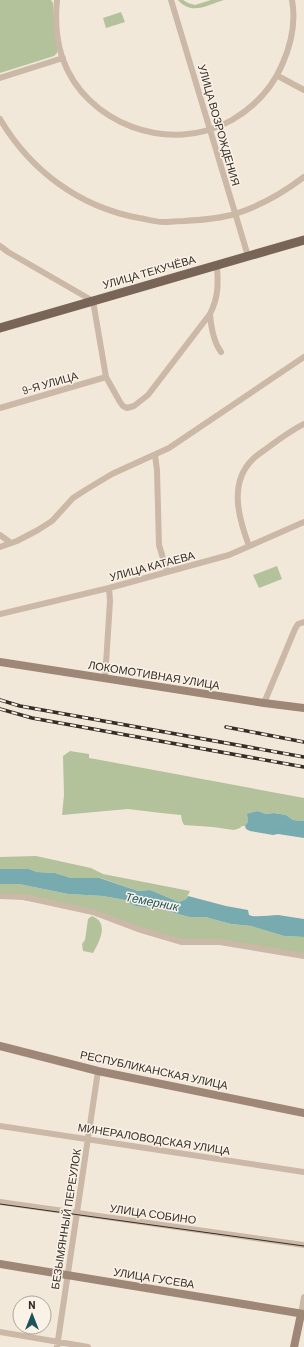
<svg xmlns="http://www.w3.org/2000/svg" width="304" height="1347" viewBox="0 0 304 1347" font-family="Barlow,sans-serif">
	<style>
		.green { fill: #b3c29a }
		.water { fill: #78abb0 }
		.lines { fill: none; stroke-linecap: round; stroke-linejoin: round }
		.street { stroke: #cbb8a6; stroke-width: 6 }
		.secondary { stroke: #9e8777; stroke-width: 8 }
		.primary { stroke: #796458; stroke-width: 9 }
		.tram { stroke: #362d27; stroke-width: 1 }
		.rail-casing { stroke: #362d27; stroke-width: 3.5 }
		.rail { stroke: #faf2e7; stroke-width: 2; stroke-dasharray: 6; stroke-linecap: butt }
		.labels { text-anchor: middle; stroke-width: 3; stroke-linejoin: round; paint-order: stroke }
		.street-label { font-size: 11px; fill: #362d27; stroke: #faf2e7 }
		.water-label { font-size: 12px; font-style: italic; fill: #1c5259; stroke: #faf2e7 }
	</style>
	<rect width="100%" height="100%" fill="#f2e8da"/>
	<!-- green -->
	<path class="green" d="M 0,0 L 51,0 L 53,3 L 54,22 L 58,48 L 57,53 L 54,56 L 0,73 Z
		M 178,0 L 183,0 L 188,3 L 195,5 L 211,0 L 224,0 C 207,5 192,16 178,0 Z
		M 121,12 L 125,22 L 106,28 L 103,18 Z
		M 277,566 L 282,579 L 259,588 L 253,575 Z
		M 70,751 L 89,754 L 89,758 L 95,759 L 304,798 L 304,821 L 293,820 L 286,815 L 274,813 L 266,814 L 258,811 L 249,813 L 247,814 L 248,822 L 245,826 L 242,826 L 240,828 L 234,830 L 213,827 L 184,825 L 182,821 L 181,815 L 161,813 L 128,809 L 62,815 L 64,795 L 63,756 Z
		M 36,856 L 91,868 L 103,874 L 190,891 L 186,899 L 179,902 L 150,890 L 138,891 L 101,878 L 71,878 L 55,873 L 37,872 L 29,869 L 0,869 L 0,857 Z
		M 0,884 L 19,884 L 68,894 L 103,896 L 125,900 L 135,906 L 160,909 L 189,917 L 205,917 L 231,924 L 251,926 L 284,936 L 304,937 L 304,956 L 262,948 L 182,942 L 93,912 L 0,896 Z
		M 92,916 C 110,923 99,942 93,953 L 83,951 L 82,944 L 85,940 L 88,919 Z"/>
	<!-- water -->
	<path class="water" d="M 258,811 L 266,814 L 274,813 L 286,815 L 293,820 L 304,821 L 304,838 L 278,834 L 273,835 L 250,831 L 246,829 L 245,826 L 248,822 L 247,814 L 249,813 Z
		M 0,869 L 29,869 L 37,872 L 55,873 L 71,878 L 100,878 L 138,891 L 150,890 L 179,902 L 186,899 L 188,896 L 226,906 L 248,910 L 249,915 C 256,918 269,915 278,915 C 287,916 295,918 304,919 L 304,937 L 284,936 L 251,926 L 231,924 L 205,917 L 189,917 L 160,909 L 135,906 L 125,900 L 103,896 L 68,894 L 19,884 L 0,884 Z"/>
	<g class="lines">
		<!-- street -->
		<path class="street" d="M 57,0 C 55,20 56,38 62,57 C 85,125 171,155 232,120 C 254,107 272,88 282,65 C 291,45 296,22 292,0
			M 171,0 L 248,256
			M 278,76 L 304,90
			M 0,78 L 63,58
			M 0,119 C 30,170 79,207 139,218 C 146,219 155,222 163,222 C 170,222 177,221 184,221 C 201,220 218,219 235,214 C 260,206 283,193 304,177
			M 0,246 L 8,252 L 93,301 L 106,377 L 120,402 L 123,406 L 127,408 L 134,406 L 148,395 L 210,314 C 219,296 218,284 217,265
			M 210,314 C 211,327 213,341 221,352
			M 0,408 L 106,377
			M 155,455 L 157,470 L 159,545 L 167,571
			M 0,535 L 11,543
			M 249,546 C 239,519 228,483 253,459 C 258,454 265,450 270,446 C 281,438 292,430 304,424
			M 0,547 L 17,541 L 38,530 L 52,521 L 73,498 L 87,489 L 112,474 L 169,448 L 304,357
			M 0,614 L 109,588 L 229,555 L 304,522
			M 105,679 L 110,601 L 109,588
			M 264,703 L 295,629 L 298,624 L 304,622
			M 0,896 L 24,897 L 93,912 L 138,929 L 182,942 L 220,942 L 304,956
			M 0,1126 L 304,1172
			M 0,1202 L 304,1245
			M 301,1314 L 304,1297
			M 0,1332 L 88,1347
			M 57,1347 L 98,1071"/>
		<!-- secondary -->
		<path class="secondary" d="M 0,662 L 264,703 L 304,708
			M 0,1046 L 98,1071 L 304,1113
			M 0,1264 L 304,1314
			M 294,1347 L 301,1314"/>
		<!-- primary -->
		<path class="primary" d="M 0,328 L 304,240"/>
		<!-- tram -->
		<path class="tram" d="M 0,1204 L 304,1246"/>
		<defs>
			<path id="rail" d="M 0,700 L 20,706 L 304,757
				M 0,709 L 32,718 L 304,767
				M 226,727 L 304,742"/>
		</defs>
		<!-- rail casing -->
		<use href="#rail" class="rail-casing"/>
		<!-- rail -->
		<use href="#rail" class="rail"/>
	</g>
	<g class="labels">
		<!-- street labels -->
		<g class="street-label">
			<text transform="translate(219 125) rotate(74)" y="4">УЛИЦА ВОЗРОЖДЕНИЯ</text>
			<text transform="translate(149 272) rotate(-16)" y="4">УЛИЦА ТЕКУЧЁВА</text>
			<text transform="translate(50 383) rotate(-16)" y="4">9-Я УЛИЦА</text>
			<text transform="translate(152 566) rotate(-15)" y="4">УЛИЦА КАТАЕВА</text>
			<text transform="translate(154 675) rotate(9)" y="4">ЛОКОМОТИВНАЯ УЛИЦА</text>
			<text transform="translate(154 1070) rotate(12)" y="4">РЕСПУБЛИКАНСКАЯ УЛИЦА</text>
			<text transform="translate(154 1139) rotate(9)" y="4">МИНЕРАЛОВОДСКАЯ УЛИЦА</text>
			<text transform="translate(153 1214) rotate(8)" y="4">УЛИЦА СОБИНО</text>
			<text transform="translate(66 1219) rotate(-81)" y="4">БЕЗЫМЯННЫЙ ПЕРЕУЛОК</text>
			<text transform="translate(154 1278) rotate(9)" y="4">УЛИЦА ГУСЕВА</text>
		</g>
		<!-- water labels -->
		<g class="water-label">
			<text transform="translate(152 902) rotate(11)" y="4">Темерник</text>
		</g>
	</g>
	<!-- north arrow -->
	<g transform="translate(32 1315)"><circle r="19" fill="#faf2e7" stroke="#aca39a"/>
	<path d="M0-3L7 15L0 10L-7 15Z" fill="#1c5259"/>
	<text y="-6" font-size="11" font-weight="bold" text-anchor="middle" fill="#362d27">N</text>
	</g>
</svg>
